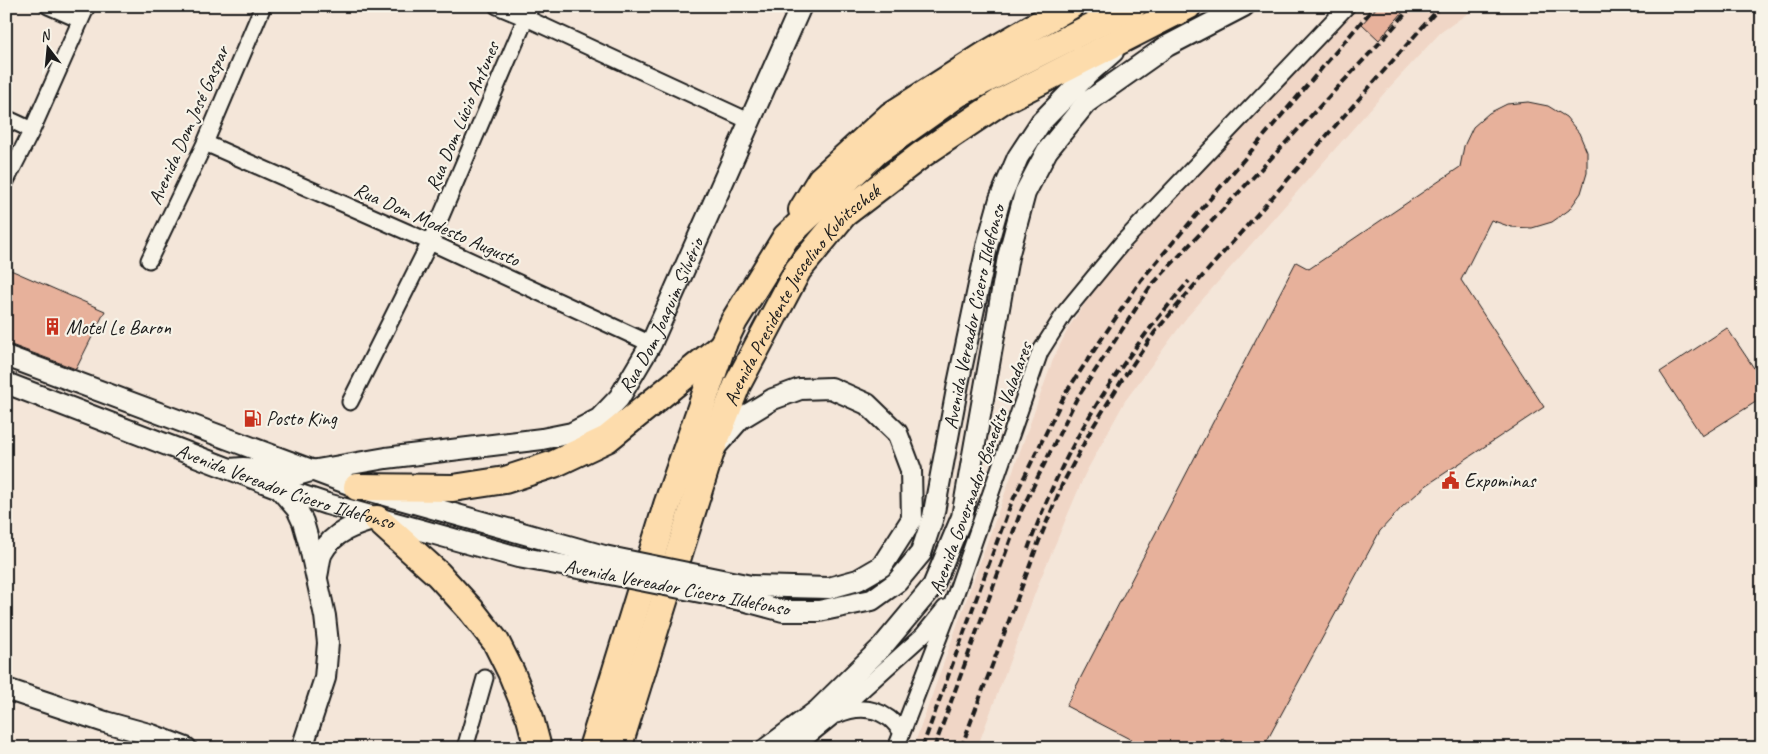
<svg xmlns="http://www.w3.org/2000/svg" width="1768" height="754" viewBox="0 0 1768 754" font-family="Caveat,sans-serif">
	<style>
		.built { fill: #f0d6c6 }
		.building { fill: #e7b19b; stroke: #1c1c1c }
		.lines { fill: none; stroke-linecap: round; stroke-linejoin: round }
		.street-casing { stroke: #1c1c1c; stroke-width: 19 }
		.secondary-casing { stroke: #1c1c1c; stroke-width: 24 }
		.highway-casing { stroke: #1c1c1c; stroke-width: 30 }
		.street { stroke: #f7f3e8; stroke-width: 15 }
		.secondary { stroke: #f7f3e8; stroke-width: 20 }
		.highway { stroke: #fddcac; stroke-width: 26 }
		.rail { stroke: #1c1c1c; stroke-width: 4; stroke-dasharray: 8 4; stroke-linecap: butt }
		.secondary-bridge-casing { stroke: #1c1c1c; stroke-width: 24; stroke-linecap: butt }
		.secondary-bridge { stroke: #f7f3e8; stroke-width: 20 }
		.labels { text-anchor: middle; stroke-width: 4.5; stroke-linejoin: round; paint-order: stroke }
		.street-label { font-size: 20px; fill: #1c1c1c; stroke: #f7f3e8 }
		.poi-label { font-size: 20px; fill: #1c1c1c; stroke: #f7f3e8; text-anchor: start }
	</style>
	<rect width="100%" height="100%" fill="#f4e6d9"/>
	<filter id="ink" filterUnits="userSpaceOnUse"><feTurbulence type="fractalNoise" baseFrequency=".02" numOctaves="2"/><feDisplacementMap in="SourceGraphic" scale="10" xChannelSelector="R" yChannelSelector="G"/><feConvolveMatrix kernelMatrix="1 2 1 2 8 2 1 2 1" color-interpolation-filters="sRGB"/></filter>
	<g filter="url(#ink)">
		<!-- built -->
		<path class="built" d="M 1347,6 L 1478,6 L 1440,33 L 1387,90 L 1187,317 L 1125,401 L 1085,474 L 1040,580 L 977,748 L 913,748 L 1054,357 L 1069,327 L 1093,291 L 1171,201 Z"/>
		<!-- building -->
		<path class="building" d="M 1378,6 L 1408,6 L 1379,40 L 1362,24 Z
			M 1528,102 L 1548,106 L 1566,117 L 1579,133 L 1587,152 L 1587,173 L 1581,193 L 1569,210 L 1552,222 L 1532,228 L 1511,227 L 1491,220 L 1461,280 L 1544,407 L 1427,485 L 1402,507 L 1380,531 L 1263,748 L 1237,748 L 1223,739 L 1218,748 L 1147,748 L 1066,706 L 1296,262 L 1309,269 L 1460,167 L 1464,146 L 1473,127 L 1489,113 L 1507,104 Z
			M 6,268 L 105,311 L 76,369 L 6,343 Z
			M 1727,328 L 1762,380 L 1762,398 L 1702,436 L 1660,372 Z"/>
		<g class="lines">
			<defs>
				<path id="street" d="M 48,6 L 80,20
					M 497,6 L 526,18 L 749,121
					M 6,118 L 32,130
					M 205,143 L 430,242 L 651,344
					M 6,181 L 32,130 L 87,6
					M 149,260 L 205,143 L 263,6
					M 350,402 L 430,242 L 531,6
					M 837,715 C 853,708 871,706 887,717 C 893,720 897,727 902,732
					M 465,748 L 485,678
					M 794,748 L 831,718 L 923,635 L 945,608
					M 896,748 L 956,593 L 1040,352 L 1066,311 L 1122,243 L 1347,6"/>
				<g id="secondary">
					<path d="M 6,356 L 357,487 L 604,556"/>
					<path id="s1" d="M 6,383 L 279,488 L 327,504 L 518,557 L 600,572"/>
					<path d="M 718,444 L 740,419 L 773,399 L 800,389 L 831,388 L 867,404 L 897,433 L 911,470 L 912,519 L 882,566 L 858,580 L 829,588 L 751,586"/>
					<path id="s2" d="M 230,469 L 243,468 L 258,469 L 282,476 L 293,476 L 311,471 L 386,458 L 542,439 L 572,433 L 599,419 L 619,398 L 651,344 L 801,6"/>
					<path d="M 279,488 L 297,509 L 303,522 L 309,543 L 325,616 L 328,643 L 325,678 L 302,748"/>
					<path d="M 317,576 C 319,569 319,559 322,553 C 333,532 356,524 377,519"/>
					<path id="s3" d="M 746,601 L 783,611 L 819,611 L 872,600 L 897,582 L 921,553 L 933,517 L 958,384 L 988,242 L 1000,199 L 1018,157 L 1041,122 L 1088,74 L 1113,52"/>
					<path d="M 6,689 L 105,722 L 152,735 L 186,748"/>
					<path d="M 767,748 L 818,710 L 882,647 L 933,586 L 962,517 L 1008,257 L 1025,193 L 1047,151 L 1086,103 L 1167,46 L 1244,6"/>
				</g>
				<g id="highway">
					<path d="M 802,210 L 821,179 L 890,116 L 987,54 L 1070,6"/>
					<path d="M 357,487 L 453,488 L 505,480 L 554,464 L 607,439 L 723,345"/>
					<path d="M 377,519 L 438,574 L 471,610 L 496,642 L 511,672 L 530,718 L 538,748"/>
					<path d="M 592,748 L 667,505 L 723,344 L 734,321 L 786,237 L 876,152 L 959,93 L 1133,6"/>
					<path id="s4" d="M 618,748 L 711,451 L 737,385 L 798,270 L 844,214 L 921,155 L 1000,102 L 1188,6"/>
				</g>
			</defs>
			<!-- street casing -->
			<use href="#street" class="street-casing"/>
			<!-- secondary casing -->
			<use href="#secondary" class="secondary-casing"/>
			<!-- highway casing -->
			<use href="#highway" class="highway-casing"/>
			<!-- street -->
			<use href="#street" class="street"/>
			<!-- secondary -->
			<use href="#secondary" class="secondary"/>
			<!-- highway -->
			<use href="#highway" class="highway"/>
			<!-- rail -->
			<path class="rail" d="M 1028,549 C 1036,527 1045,504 1055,482 C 1088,409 1137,341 1189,281
				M 922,748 L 1010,506 L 1065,394 L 1141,280 L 1375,6
				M 934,748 L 1021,511 L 1076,400 L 1150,287 L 1386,36 L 1412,6
				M 961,748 L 1039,541 L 1062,485 L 1091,430 L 1122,380 L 1155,332 L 1193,287 L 1441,6"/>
			<defs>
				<path id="secondary-bridge" d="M 604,556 L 751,586
					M 600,572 L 746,601"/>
			</defs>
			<!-- secondary-bridge casing -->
			<use href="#secondary-bridge" class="secondary-bridge-casing"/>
			<!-- secondary-bridge -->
			<use href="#secondary-bridge" class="secondary-bridge"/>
		</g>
	</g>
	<!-- icons -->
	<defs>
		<symbol id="building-bare" viewBox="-9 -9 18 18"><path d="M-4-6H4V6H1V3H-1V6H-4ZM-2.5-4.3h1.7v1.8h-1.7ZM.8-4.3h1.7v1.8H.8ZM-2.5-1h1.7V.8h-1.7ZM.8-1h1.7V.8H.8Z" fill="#c8321e" stroke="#f7f3e8" stroke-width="2.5" paint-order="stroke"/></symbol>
		<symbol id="fuel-bare" viewBox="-9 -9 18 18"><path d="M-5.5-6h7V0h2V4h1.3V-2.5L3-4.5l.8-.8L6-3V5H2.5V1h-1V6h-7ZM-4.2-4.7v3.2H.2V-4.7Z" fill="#c8321e" stroke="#f7f3e8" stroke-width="2.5" paint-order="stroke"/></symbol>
		<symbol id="civic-bare" viewBox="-9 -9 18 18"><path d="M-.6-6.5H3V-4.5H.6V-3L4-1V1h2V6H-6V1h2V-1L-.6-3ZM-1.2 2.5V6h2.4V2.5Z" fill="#c8321e" stroke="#f7f3e8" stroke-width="2.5" paint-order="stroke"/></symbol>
	</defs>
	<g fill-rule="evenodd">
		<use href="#building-bare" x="40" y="314" width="25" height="25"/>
		<use href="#fuel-bare" x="240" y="406" width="25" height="25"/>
		<use href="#civic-bare" x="1438" y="468" width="25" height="25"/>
	</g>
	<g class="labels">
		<!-- street labels -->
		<g class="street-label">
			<text transform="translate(462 116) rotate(-67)" y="7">Rua Dom Lúcio Antunes</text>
			<text transform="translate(188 125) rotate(-66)" y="7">Avenida Dom José Gaspar</text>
			<text transform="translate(437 224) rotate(24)" y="7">Rua Dom Modesto Augusto</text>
			<text dy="7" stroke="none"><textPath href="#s4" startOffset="494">Avenida Presidente Juscelino Kubitschek</textPath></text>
			<text dy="7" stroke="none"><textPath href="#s2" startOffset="499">Rua Dom Joaquim Silvério</textPath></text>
			<text dy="7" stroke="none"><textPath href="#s3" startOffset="439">Avenida Vereador Cícero Ildefonso</textPath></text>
			<text transform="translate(980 468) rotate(-70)" y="7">Avenida Governador Benedito Valadares</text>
			<text dy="7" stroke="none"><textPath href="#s1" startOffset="298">Avenida Vereador Cícero Ildefonso</textPath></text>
			<text transform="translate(677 587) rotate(11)" y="7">Avenida Vereador Cícero Ildefonso</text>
		</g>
		<!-- poi labels -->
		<g class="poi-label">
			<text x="66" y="334">Motel Le Baron</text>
			<text x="266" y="425">Posto King</text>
			<text x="1464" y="487">Expominas</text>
		</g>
	</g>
	<!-- margin -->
	<rect width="1768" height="754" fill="none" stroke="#f7f3e8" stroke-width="25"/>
	<rect x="12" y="12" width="1743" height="729" fill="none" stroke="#1c1c1c" stroke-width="2" filter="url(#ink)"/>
	<!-- north arrow -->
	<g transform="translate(48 48) rotate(344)" stroke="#f7f3e8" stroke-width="4" paint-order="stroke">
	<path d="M0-4L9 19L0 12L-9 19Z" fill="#1c1c1c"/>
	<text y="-8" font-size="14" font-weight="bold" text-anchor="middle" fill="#1c1c1c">N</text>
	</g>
</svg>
